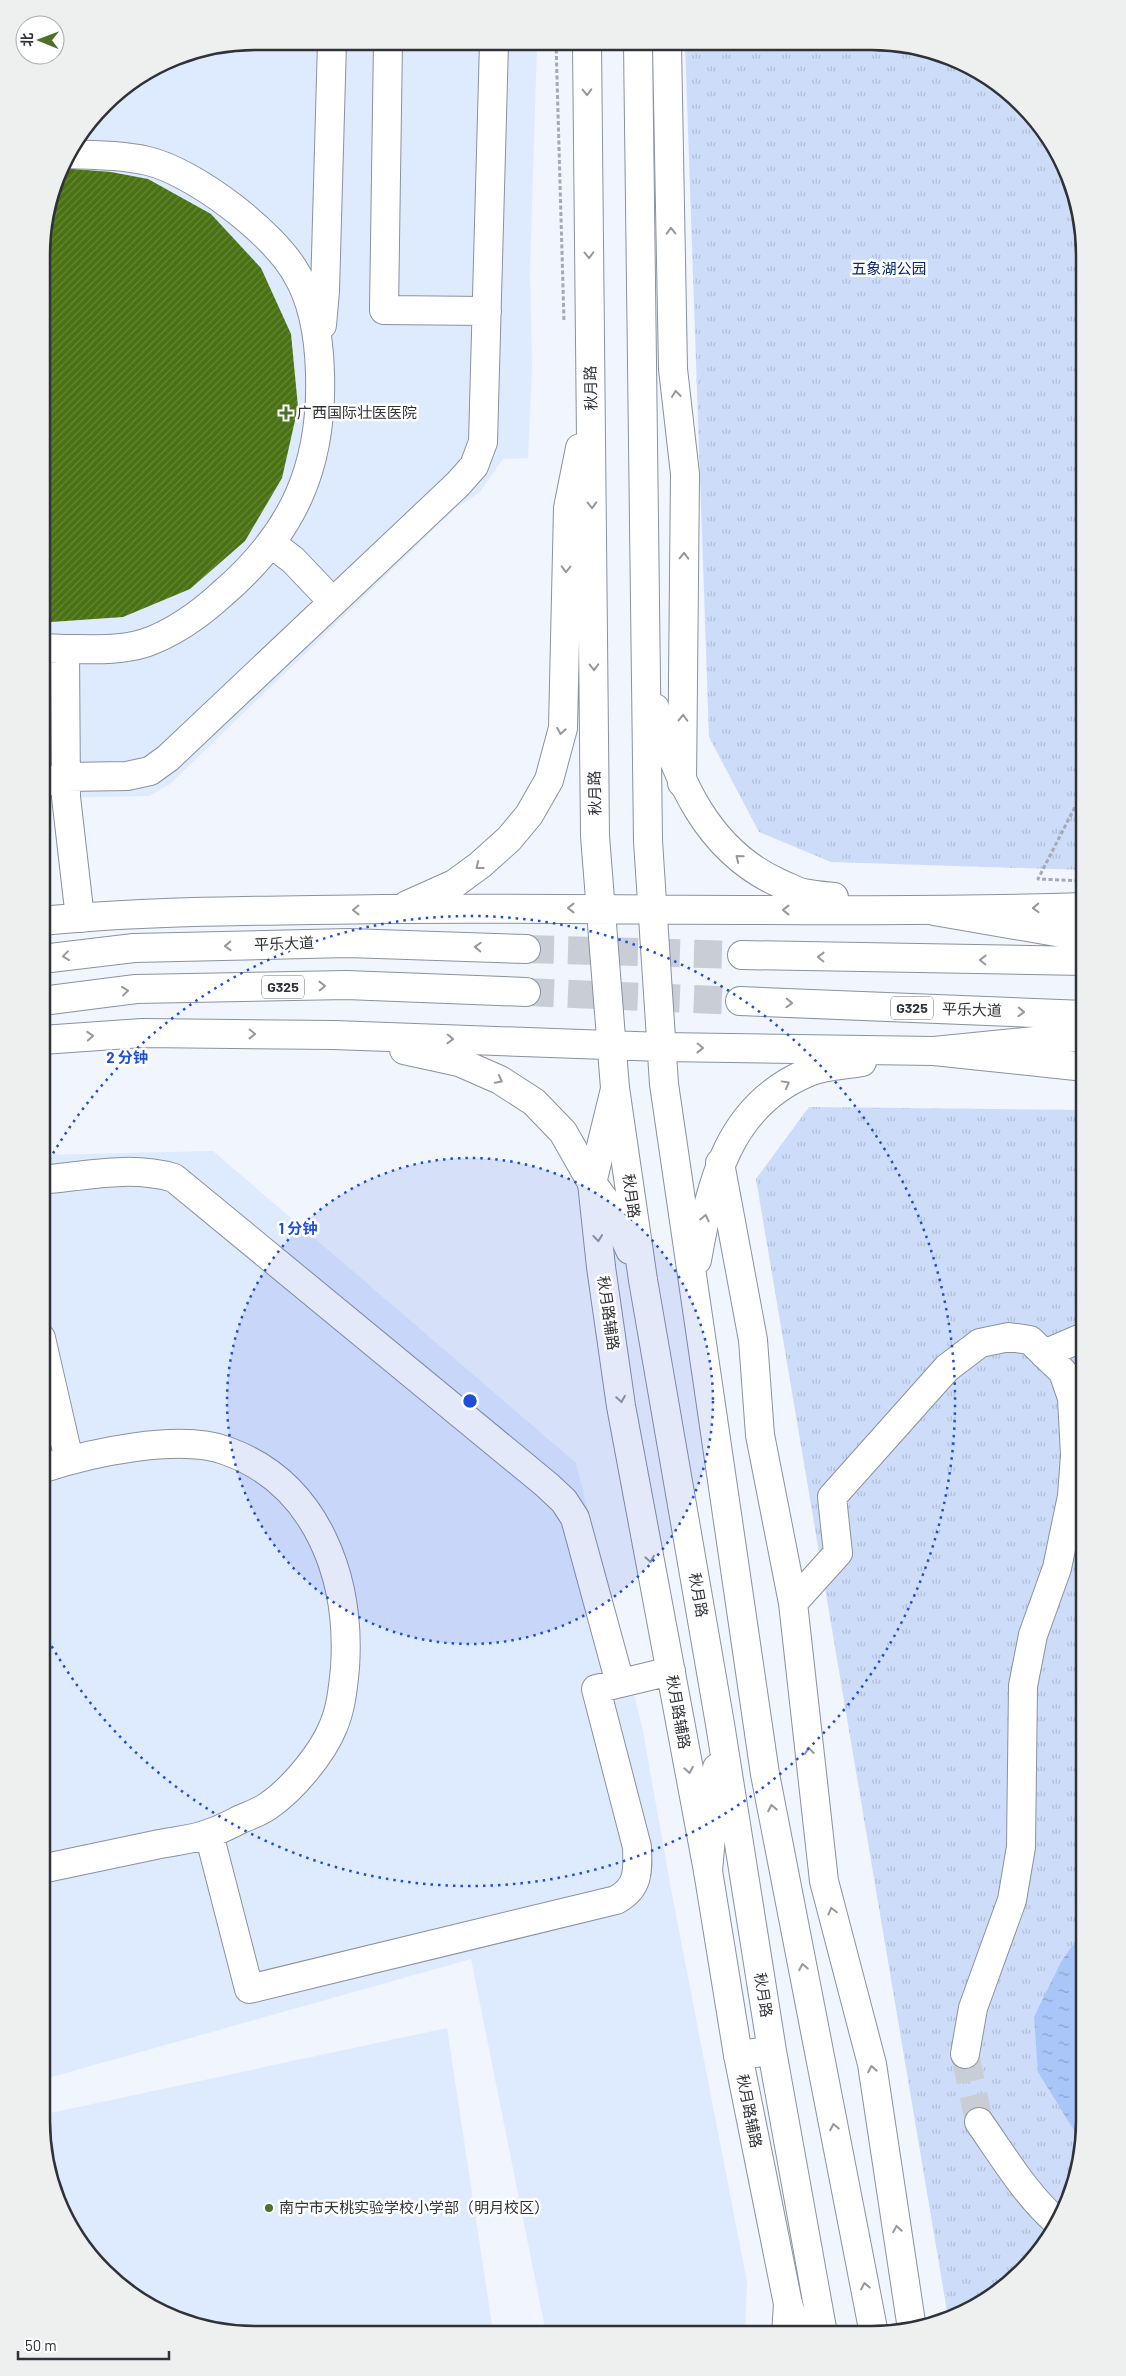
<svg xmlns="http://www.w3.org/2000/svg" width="1126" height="2376" viewBox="0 0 1126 2376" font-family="Barlow,'Noto Sans SC',sans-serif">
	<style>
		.built { fill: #deeafe }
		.park { fill: url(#park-tufts) }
		.water { fill: url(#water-ripples) }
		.building { fill: url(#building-hatch) }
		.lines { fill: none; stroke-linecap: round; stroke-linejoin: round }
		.minor-tunnel { stroke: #c9ced6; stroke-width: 28; stroke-dasharray: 28 14; stroke-linecap: butt }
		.highway-tunnel { stroke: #c9ced6; stroke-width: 28; stroke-dasharray: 28 14; stroke-linecap: butt }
		.minor-casing { stroke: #8a929e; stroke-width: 30 }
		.major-casing { stroke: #8a929e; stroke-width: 30 }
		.highway-casing { stroke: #8a929e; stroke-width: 30 }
		.path { stroke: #a5a9b1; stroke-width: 3; stroke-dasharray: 4 2.5; stroke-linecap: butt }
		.minor { stroke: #fff; stroke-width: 28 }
		.major { stroke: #fff; stroke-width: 28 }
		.highway { stroke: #fff; stroke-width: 28 }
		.oneway { stroke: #97989b }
		.ring { fill: none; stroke: #1d4ed8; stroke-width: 2.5; stroke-dasharray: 2.5 5 }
		.poi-dot { fill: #4e7028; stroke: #fff; stroke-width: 2 }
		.labels { text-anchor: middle; stroke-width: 5; stroke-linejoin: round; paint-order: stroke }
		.shield { fill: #fff; stroke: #6d7073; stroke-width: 1 }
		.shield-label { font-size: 14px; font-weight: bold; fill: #2f3237 }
		.park-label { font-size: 15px; fill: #03296e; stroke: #fff }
		.street-label { font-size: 15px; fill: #2f3237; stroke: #fff }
		.poi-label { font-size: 15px; fill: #2f3237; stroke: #fff; text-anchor: start }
		.rim { fill: none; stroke: #2f3237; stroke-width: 2.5 }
		.centre { fill: #1d4ed8; stroke: #fff; stroke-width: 2.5 }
		.ring-label { font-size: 15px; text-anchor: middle; font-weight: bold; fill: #1d4ed8; stroke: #fff; stroke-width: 5; stroke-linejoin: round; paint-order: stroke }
	</style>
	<defs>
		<pattern id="park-tufts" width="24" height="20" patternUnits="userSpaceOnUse" patternTransform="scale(1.25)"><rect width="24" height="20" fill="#cdddf9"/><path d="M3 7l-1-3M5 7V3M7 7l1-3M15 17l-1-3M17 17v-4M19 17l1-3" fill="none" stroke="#b0bed6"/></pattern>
		<pattern id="water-ripples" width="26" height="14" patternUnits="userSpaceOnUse" patternTransform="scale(1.25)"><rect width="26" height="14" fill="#a9c6f8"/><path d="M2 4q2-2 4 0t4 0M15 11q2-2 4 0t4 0" fill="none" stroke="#8aa1ca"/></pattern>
		<pattern id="building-hatch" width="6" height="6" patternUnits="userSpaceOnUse" patternTransform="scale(1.25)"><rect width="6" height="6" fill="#497211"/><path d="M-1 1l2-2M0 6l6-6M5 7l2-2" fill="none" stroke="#67863e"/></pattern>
	</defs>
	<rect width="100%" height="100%" fill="#f0f5fe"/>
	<!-- built -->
	<path class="built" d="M 255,41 L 537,43 L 530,271 L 532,367 L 528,458 L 503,459 L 479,493 L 456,508 L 170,784 L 149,796 L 42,798 L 42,241 L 63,161 L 114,95 L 174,57 Z
		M 213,1151 L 576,1463 L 642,1726 L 673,1900 L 747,2282 L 745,2334 L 546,2333 L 471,1959 L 41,2080 L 41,1155 Z
		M 447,2028 L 493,2332 L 214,2331 L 160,2313 L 114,2281 L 77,2239 L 49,2176 L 41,2115 Z"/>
	<!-- park -->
	<path class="park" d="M 685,44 L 912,45 L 966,63 L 1012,95 L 1056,148 L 1077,200 L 1085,255 L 1085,870 L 831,862 L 759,832 L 709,737 Z
		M 809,1107 L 1085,1110 L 1084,2135 L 1069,2202 L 1040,2251 L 990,2299 L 948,2317 L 756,1179 Z"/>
	<!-- water -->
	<path class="water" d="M 1084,1928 L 1084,2135 L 1082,2143 L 1038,2072 L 1034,2017 L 1061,1962 Z"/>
	<!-- building -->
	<path class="building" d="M 61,168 L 111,172 L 148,179 L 211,214 L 261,268 L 291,334 L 298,407 L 282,478 L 245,541 L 190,589 L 123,617 L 51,622 L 42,620 L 42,241 Z"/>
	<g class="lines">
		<!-- minor-tunnel -->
		<path class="minor-tunnel" d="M 965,2054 L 979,2122"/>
		<!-- highway-tunnel -->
		<path class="highway-tunnel" d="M 526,949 L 742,955
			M 526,992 L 740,1001"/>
		<defs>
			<path id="minor" d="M 388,42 L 384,310 L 487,311
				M 667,44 L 673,369 L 685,474 L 682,783
				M 68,154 C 95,155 122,155 148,161 C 194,172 273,232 296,273 C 314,302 319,338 320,373 C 323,467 293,533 222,594 C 199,615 174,633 145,643 C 120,651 91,649 65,649 L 66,797 L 80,918
				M 322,325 L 325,291 L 332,42
				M 272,544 L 293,560 L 333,602
				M 42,648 L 65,649
				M 42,782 L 66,777 L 127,776 L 150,771 L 168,758 L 458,484 L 474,466 L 483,442 L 494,43
				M 615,1089 L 592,1183 L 601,1267 L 621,1406 L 708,1871 L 738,2055 L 788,2304 L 796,2327
				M 720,1163 L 753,1340 L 760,1435 L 793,1603 L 824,1881 L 872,2064 L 912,2329
				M 41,1180 C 85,1176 131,1165 174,1178 L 547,1485 L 564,1501 L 575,1518 L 620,1683
				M 41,1338 L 69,1460
				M 1044,1354 L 1079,1339
				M 793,1603 L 838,1553 L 832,1497 L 947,1368 L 980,1343 L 1009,1337 L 1030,1340 L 1063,1372 L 1072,1398 L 1075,1455 L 1072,1496 L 1057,1568 L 1033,1635 L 1023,1686 L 1021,1847 L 1012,1900 L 973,2008 L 965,2054
				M 209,1834 L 249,1989 L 616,1900 C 639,1888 638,1871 637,1847 L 596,1689 L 671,1671
				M 41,1869 C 79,1861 117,1853 155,1845 C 173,1841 193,1840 210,1833 C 220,1830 231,1824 241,1819 C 250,1815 260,1812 268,1806 C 292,1790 322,1754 333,1727 C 341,1709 343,1688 345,1668 C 351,1579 318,1484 227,1451 C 180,1433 89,1453 41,1469
				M 979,2122 C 1003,2156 1026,2195 1057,2222"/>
			<path id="major" d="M 587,43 L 595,836 L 615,1088 L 643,1280 L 720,1724 L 772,2051 L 823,2334
				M 638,44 L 648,841 L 664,1084 L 765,1774 L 874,2334
				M 655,708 C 678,779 706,850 779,883 C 787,886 795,891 803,893 C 813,895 824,896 834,897
				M 407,905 L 454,884 L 480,865 L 509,839 L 529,815 L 549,780 L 563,728 L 568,508 L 580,448
				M 42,921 C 155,910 268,911 382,909 C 616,907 850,914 1085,907
				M 42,1040 L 142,1033 L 334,1035 L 662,1047 L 934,1051 L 1085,1067
				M 404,1050 L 459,1062 L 500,1080 L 534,1102 L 563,1132 L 592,1183 L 612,1210 L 630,1250
				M 697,1260 C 711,1182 728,1105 809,1072 C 825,1065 846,1065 862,1062
				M 708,1871 L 717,1768
				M 738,2055 L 772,2051
				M 786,2334 L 788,2304"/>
			<path id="highway" d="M 934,911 L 1085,937
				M 742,955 L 1085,961
				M 42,959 L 134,948 L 348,943 L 526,949
				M 42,1001 L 136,989 L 346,985 L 526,992
				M 740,1001 L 1085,1015
				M 934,1051 L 1085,1036"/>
		</defs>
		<!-- minor casing -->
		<use href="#minor" class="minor-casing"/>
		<!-- major casing -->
		<use href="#major" class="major-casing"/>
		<!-- highway casing -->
		<use href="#highway" class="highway-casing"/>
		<!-- path -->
		<path class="path" d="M 556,43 L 564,322
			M 1085,881 L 1038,879 L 1078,801 L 1085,793"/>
		<!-- minor -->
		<use href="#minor" class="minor"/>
		<!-- major -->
		<use href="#major" class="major"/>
		<!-- highway -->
		<use href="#highway" class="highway"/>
	</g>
	<!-- one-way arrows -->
	<defs><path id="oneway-chevron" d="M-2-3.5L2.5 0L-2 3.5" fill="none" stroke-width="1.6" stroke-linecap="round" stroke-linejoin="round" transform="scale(1.25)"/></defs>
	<g class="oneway">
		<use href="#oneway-chevron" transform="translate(587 92) rotate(89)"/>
		<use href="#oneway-chevron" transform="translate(671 231) rotate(-91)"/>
		<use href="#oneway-chevron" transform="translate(589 255) rotate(89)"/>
		<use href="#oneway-chevron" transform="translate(676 394) rotate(-96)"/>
		<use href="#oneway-chevron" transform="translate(592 505) rotate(89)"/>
		<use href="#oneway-chevron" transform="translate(684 556) rotate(-89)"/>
		<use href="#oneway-chevron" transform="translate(566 569) rotate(91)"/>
		<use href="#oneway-chevron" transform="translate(594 667) rotate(89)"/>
		<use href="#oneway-chevron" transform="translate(683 718) rotate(-89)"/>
		<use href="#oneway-chevron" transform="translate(561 731) rotate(100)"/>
		<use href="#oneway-chevron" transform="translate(739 858) rotate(-141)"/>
		<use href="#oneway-chevron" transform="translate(479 866) rotate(142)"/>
		<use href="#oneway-chevron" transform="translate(571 908) rotate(180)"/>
		<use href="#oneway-chevron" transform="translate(1036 908) rotate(178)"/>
		<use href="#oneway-chevron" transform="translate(356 910) rotate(179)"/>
		<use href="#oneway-chevron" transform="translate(786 910) rotate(-180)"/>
		<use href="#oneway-chevron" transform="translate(228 946) rotate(178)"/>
		<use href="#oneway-chevron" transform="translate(478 947) rotate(-178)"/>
		<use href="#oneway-chevron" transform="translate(66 956) rotate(173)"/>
		<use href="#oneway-chevron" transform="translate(821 957) rotate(-179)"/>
		<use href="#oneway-chevron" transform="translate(983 960) rotate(-179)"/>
		<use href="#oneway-chevron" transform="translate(322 986) rotate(-1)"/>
		<use href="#oneway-chevron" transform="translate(125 991) rotate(-7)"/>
		<use href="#oneway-chevron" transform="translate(789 1003) rotate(2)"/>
		<use href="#oneway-chevron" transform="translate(1021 1012) rotate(2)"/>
		<use href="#oneway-chevron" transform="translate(252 1034) rotate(1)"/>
		<use href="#oneway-chevron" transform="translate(90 1036) rotate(-4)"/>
		<use href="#oneway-chevron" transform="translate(450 1039) rotate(2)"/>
		<use href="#oneway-chevron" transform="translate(700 1048) rotate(1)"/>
		<use href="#oneway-chevron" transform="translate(499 1080) rotate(28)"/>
		<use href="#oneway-chevron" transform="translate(786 1084) rotate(-29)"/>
		<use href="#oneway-chevron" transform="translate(705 1218) rotate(-78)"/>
		<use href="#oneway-chevron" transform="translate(598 1238) rotate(84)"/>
		<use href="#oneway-chevron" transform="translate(621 1399) rotate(81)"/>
		<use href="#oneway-chevron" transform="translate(650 1559) rotate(80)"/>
		<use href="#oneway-chevron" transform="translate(809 1751) rotate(-96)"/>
		<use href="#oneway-chevron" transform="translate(689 1770) rotate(80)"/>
		<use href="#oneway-chevron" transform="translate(772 1808) rotate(-101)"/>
		<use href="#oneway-chevron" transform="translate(832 1911) rotate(-105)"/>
		<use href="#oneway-chevron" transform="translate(803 1967) rotate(-101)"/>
		<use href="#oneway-chevron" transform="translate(872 2069) rotate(-100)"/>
		<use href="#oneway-chevron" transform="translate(834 2127) rotate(-101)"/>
		<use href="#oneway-chevron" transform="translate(897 2229) rotate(-99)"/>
		<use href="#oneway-chevron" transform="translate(865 2286) rotate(-101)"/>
	</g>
	<!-- distance rings -->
	<circle cx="470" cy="1401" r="243" fill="#1d4ed8" fill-opacity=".12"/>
	<g class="ring">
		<circle cx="470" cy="1401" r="243"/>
		<path d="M42 1173A485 485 0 1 1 42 1629"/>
	</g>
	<!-- markers -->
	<g class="poi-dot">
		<path d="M283.5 405.5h5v5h5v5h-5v5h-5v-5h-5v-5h5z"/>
		<circle cx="269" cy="2208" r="5"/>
	</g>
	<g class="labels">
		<!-- shield labels -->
		<g class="shield">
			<rect x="262" y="975.5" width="42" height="23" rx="4"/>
			<rect x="891" y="996.5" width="42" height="23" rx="4"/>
		</g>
		<g class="shield-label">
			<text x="283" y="992">G325</text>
			<text x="912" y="1013">G325</text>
		</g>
		<!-- park labels -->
		<g class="park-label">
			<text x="889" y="274">五象湖公园</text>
		</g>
		<!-- street labels -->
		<g class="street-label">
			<text transform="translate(591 388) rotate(-91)" y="5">秋月路</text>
			<text transform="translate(595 793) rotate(-91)" y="5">秋月路</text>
			<text transform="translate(284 944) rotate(-2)" y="5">平乐大道</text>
			<text transform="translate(972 1010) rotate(2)" y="5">平乐大道</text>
			<text transform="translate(631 1196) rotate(82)" y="5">秋月路</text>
			<text transform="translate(608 1313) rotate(82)" y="5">秋月路辅路</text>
			<text transform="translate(698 1595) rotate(80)" y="5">秋月路</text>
			<text transform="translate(678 1712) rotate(80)" y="5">秋月路辅路</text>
			<text transform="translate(763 1995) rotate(81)" y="5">秋月路</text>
			<text transform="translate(749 2111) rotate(79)" y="5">秋月路辅路</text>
		</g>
		<!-- poi labels -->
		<g class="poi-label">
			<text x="297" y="418">广西国际壮医医院</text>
			<text x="279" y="2213">南宁市天桃实验学校小学部（明月校区）</text>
		</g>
	</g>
	<!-- crop -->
	<path d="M0 0H1126V2376H0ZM255 50H871A205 205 0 0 1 1076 255V2121A205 205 0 0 1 871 2326H255A205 205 0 0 1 50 2121V255A205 205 0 0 1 255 50Z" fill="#eeefef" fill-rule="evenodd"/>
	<path class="rim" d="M255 50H871A205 205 0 0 1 1076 255V2121A205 205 0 0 1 871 2326H255A205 205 0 0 1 50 2121V255A205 205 0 0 1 255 50Z"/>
	<circle cx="470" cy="1401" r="8" class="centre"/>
	<g class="ring-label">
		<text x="127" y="1063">2 分钟</text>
		<text x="298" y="1234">1 分钟</text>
	</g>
	<!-- north arrow -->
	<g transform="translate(40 40) rotate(271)"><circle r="24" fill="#ffffff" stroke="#acadaf"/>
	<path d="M0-4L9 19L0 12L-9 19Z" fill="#4e7028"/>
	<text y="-8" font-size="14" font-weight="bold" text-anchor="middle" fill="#2f3237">北</text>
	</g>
	<!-- scale -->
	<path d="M18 2351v8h151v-8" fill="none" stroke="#2f3237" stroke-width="2.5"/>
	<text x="25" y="2351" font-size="15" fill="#2f3237" stroke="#ffffff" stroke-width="4" paint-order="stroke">50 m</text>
</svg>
